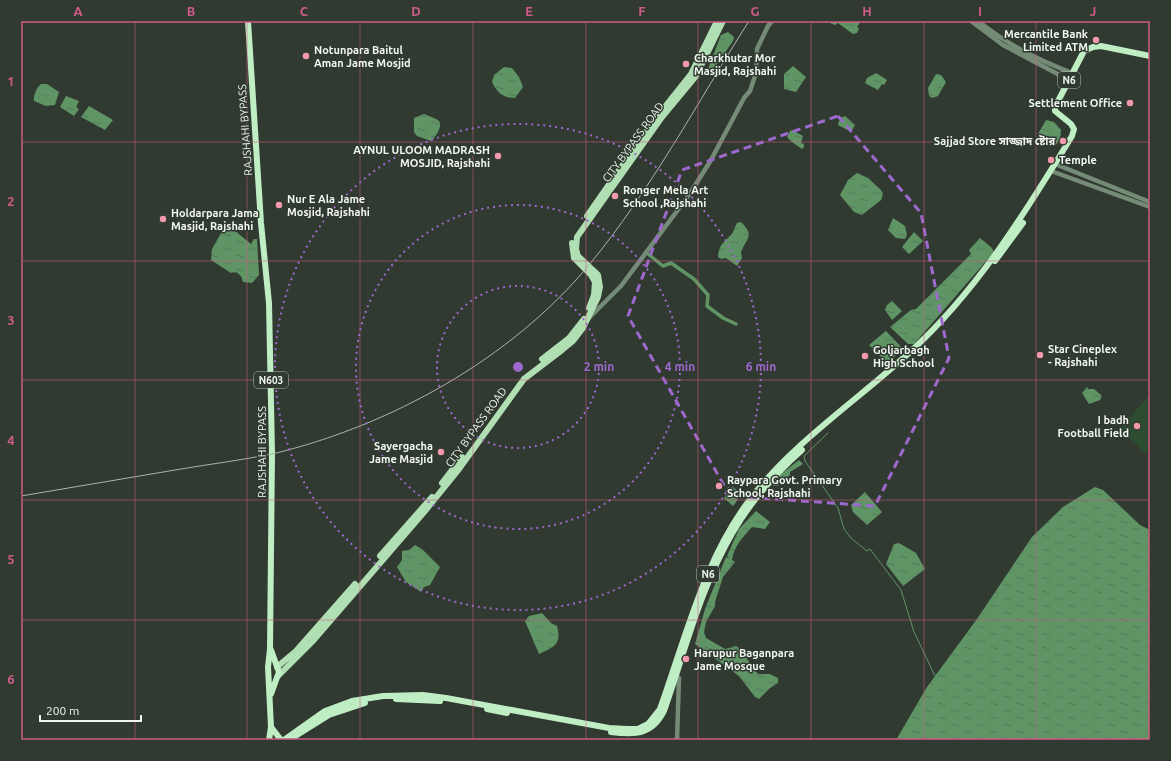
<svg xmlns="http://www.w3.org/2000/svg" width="1171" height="761" viewBox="0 0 1171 761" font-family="Ubuntu,'Noto Sans Bengali',sans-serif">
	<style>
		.green { fill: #2c4d30 }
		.water { fill: url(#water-ripples) }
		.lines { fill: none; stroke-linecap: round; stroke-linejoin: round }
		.stream { stroke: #5f9465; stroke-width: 1 }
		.canal { stroke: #5f9465; stroke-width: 3.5 }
		.tertiary { stroke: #748b76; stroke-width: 4.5 }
		.primary { stroke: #b0dfb4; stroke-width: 6 }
		.trunk { stroke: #c0eec4; stroke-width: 6 }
		.rail { stroke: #acb3ac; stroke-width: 1 }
		.marked { fill: none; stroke: #9e69ce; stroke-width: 3; stroke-dasharray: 8 5; stroke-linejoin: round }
		.grid { fill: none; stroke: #d05b88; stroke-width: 1; stroke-opacity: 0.55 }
		.ring { fill: none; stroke: #9e69ce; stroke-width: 2; stroke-dasharray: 2 4 }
		.poi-dot { fill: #f29aac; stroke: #313a31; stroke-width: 1.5 }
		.labels { text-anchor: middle; stroke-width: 3; stroke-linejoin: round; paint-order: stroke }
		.shield { fill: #313a31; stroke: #b7beb7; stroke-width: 1 }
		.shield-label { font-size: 10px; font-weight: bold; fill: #f0f6f0 }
		.poi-label { font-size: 11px; font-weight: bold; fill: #f0f6f0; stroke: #313a31; text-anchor: start }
		.street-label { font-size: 11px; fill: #f0f6f0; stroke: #313a31 }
		.centre { fill: #9e69ce; stroke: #313a31; stroke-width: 2 }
		.ring-label { font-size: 12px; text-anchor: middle; font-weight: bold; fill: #9e69ce; stroke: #313a31; stroke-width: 3; stroke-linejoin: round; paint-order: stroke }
		.neatline { fill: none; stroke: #d05b88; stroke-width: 1.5 }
		.grid-label { font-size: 13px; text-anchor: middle; font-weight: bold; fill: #d05b88 }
	</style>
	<defs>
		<pattern id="water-ripples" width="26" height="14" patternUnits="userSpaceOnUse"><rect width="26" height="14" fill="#5f9465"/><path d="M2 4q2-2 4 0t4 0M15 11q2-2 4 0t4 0" fill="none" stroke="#577a5b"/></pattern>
	</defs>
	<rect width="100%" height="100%" fill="#313a31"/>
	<!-- green -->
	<path class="green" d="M 1150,394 L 1150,447 L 1146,454 L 1120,429 Z"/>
	<!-- water -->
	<path class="water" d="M 832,21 L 861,21 L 857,27 L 859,28 L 857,33 L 853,34 L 838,23 L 835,25 L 830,23 Z
		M 728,32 L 734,37 L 733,41 L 712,71 L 708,69 L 721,35 Z
		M 793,66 L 806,77 L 796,92 L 784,89 L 784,74 Z
		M 504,67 L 512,68 L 519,77 L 523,87 L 515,98 C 502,98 497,92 492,82 L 494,75 Z
		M 876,73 L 887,80 L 884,85 L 882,84 L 878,90 L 865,83 L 867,78 Z
		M 936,74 L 941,75 L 946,82 L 938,96 L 932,98 L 929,96 L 928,88 Z
		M 41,84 L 47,84 L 59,92 L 55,105 L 46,106 L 34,101 C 33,96 37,87 41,84 Z
		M 66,96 L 79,101 L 76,107 L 79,109 L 74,116 L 60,107 Z
		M 89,106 L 113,120 L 105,130 L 81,117 Z
		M 424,114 C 428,116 436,118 439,121 C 443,126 435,138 431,141 L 417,136 L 414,132 L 414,118 Z
		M 845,116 L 855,125 L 851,132 L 838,125 L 840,118 Z
		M 1046,120 L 1054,122 L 1061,130 L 1060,139 L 1055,146 L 1046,143 L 1038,134 Z
		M 792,130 L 803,136 L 801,143 L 804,144 L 804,147 L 802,149 L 792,142 L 787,137 L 790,131 Z
		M 857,173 L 868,178 L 881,190 L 883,194 L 881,200 L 862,215 L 854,212 L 840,195 L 848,180 Z
		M 893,218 L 905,226 L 907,235 L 905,239 L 896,238 L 888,230 Z
		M 741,222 C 755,236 747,237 741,252 L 742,258 L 737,266 L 726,258 L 721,259 L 718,257 C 719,245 723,243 731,235 C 734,232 735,226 737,223 Z
		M 228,225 L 251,244 L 254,239 L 257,239 L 259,275 L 252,283 L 243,282 L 241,276 L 236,272 L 234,273 L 233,272 L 231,273 L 211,260 L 212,249 L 225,226 Z
		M 914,232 L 923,241 L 909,254 L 902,247 Z
		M 980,238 L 992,248 L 994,252 L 914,344 L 908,344 L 890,327 L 911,310 L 916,309 L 971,254 L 969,250 Z
		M 892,301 L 902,311 L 892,320 L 885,310 L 887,305 Z
		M 886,331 L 903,349 L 887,363 L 869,345 Z
		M 1087,387 L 1088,389 L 1094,389 L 1102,396 L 1100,400 L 1089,404 L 1082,393 Z
		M 799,460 L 803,464 L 790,472 L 790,475 L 779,483 L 778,486 L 773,486 L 776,478 Z
		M 732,487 C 742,491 739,500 733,506 L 724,498 Z
		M 1095,487 L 1103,490 L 1140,525 L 1150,530 L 1150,740 L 896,740 L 927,687 L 977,619 L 1032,537 L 1063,507 Z
		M 865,492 L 882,512 L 867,525 L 853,512 L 851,505 Z
		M 756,511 L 770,522 L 765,529 L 752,527 C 743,537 734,546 732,560 L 735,562 L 723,577 L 715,602 L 715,606 L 706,622 L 704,632 L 706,638 L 725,649 L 736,646 L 739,648 L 758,674 L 770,674 L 778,678 L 778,683 L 770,688 L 759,699 L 755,697 L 739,676 L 695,644 L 705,609 L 726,557 L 730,559 L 727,556 L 739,529 Z
		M 899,543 L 916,553 L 925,569 L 903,586 L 886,564 L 894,544 Z
		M 415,545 L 422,549 L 440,567 L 430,585 L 424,587 L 421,592 L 406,582 L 397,567 L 402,560 L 402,551 L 409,550 Z
		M 542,613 L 551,623 L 557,626 C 562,645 554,647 539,654 L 525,621 L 529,616 Z"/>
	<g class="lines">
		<!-- stream -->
		<path class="stream" d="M 828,433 L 804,456 L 805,461 L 838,508 L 844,529 L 851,538 L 867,551 L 870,549 L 901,590 L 914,632 L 935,676"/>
		<!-- canal -->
		<path class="canal" d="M 648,254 L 663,266 L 671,263 L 694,279 L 708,295 L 707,306 L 723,318 L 736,324"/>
		<!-- tertiary -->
		<path class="tertiary" d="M 971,21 L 1003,45 L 1069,80
			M 978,21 C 1010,46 1034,58 1072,73
			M 1055,164 L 1150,202
			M 1051,171 L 1150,207
			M 589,318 L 621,286 L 689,195 L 711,160 L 744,98 L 750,91 L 756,73 L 757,49 L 768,26 L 772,21
			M 674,674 L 679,678 L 677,740"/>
		<!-- primary -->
		<path class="primary" d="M 587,216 L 652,123 L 691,74 L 717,21
			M 572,243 L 574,258 L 591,275 L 595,282 L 594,295 L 589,308
			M 542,359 L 569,338 L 584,319
			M 442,483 L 462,457
			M 380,556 L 432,497
			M 277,667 L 296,651 L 355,584
			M 278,676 L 312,642 L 425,511 L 459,469 L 524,379 L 562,350 L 573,341 L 583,328 L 598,297 L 600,287 L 598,275 L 578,256 L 576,249 L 577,237 L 662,117 L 696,76 L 723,21"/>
		<!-- trunk -->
		<path class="trunk" d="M 248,21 L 261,223 L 269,303 L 272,453 L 270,649 L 268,667 L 271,727 L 269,740
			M 995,261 L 1023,223
			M 271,650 L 279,672 L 271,694
			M 396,699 L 440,701
			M 487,709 L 507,713
			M 271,727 L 281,740
			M 611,732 C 635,735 652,735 664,711 C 685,651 701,586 733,532 C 751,501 775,474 802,450
			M 284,740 L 325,711 L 352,701 L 383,696 L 423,695 L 446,698 L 609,728 L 627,729 L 638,729 L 648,724 L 660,709 C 686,637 704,559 751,498 C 794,442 859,399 910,352 C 977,291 1025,213 1072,136 L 1074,129 L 1071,124 L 1055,111 L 1055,107 L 1084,51 L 1093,47 L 1101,46 L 1150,56
			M 289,740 L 329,715 L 365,703"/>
		<!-- rail -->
		<path class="rail" d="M 21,496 C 74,487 128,478 181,469 C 211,464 242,460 272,454 C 390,426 511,359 589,265 C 651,190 697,103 749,21"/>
	</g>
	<!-- marked area -->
	<path class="marked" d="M 838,116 L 921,213 L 949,358 L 875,506 L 730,496 L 628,316 L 682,170 Z"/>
	<!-- grid -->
	<path class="grid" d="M 135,21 L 135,740M 247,21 L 247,740M 360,21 L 360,740M 473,21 L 473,740M 586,21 L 586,740M 698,21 L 698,740M 811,21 L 811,740M 924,21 L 924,740M 1036,21 L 1036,740M 21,142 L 1150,142M 21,261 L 1150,261M 21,380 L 1150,380M 21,500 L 1150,500M 21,620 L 1150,620"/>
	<!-- distance rings -->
	<g class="ring">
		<circle cx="518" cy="367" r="81"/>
		<circle cx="518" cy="367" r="162"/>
		<circle cx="518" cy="367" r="243"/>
	</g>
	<!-- markers -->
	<g class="poi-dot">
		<circle cx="1096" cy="40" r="4"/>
		<circle cx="306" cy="56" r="4"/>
		<circle cx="686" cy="64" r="4"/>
		<circle cx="1130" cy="103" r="4"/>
		<circle cx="1063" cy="141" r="4"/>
		<circle cx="498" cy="156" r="4"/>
		<circle cx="1051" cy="160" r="4"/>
		<circle cx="615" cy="196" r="4"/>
		<circle cx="279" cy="205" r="4"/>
		<circle cx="163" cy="219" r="4"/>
		<circle cx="1040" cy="355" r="4"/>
		<circle cx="865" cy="356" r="4"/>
		<circle cx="1137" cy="426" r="4"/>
		<circle cx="441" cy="452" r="4"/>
		<circle cx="719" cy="486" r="4"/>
		<circle cx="686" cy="659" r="4"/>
	</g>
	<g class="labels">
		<!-- shield labels -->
		<g class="shield">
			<rect x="1058" y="72" width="22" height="16" rx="3"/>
			<rect x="254" y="372" width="34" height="16" rx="3"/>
			<rect x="697" y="566" width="22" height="16" rx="3"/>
		</g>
		<g class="shield-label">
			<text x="1069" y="84">N6</text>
			<text x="271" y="384">N603</text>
			<text x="708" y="578">N6</text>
		</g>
		<!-- poi labels -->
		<g class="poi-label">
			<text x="1088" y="38" text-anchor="end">Mercantile Bank<tspan x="1088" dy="13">Limited ATM</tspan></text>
			<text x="314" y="54">Notunpara Baitul<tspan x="314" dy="13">Aman Jame Mosjid</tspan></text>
			<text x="694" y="62">Charkhutar Mor<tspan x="694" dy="13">Masjid, Rajshahi</tspan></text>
			<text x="1122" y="107" text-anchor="end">Settlement Office</text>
			<text x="1055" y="145" text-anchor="end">Sajjad Store সাজ্জাদ ষ্টোর</text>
			<text x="490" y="154" text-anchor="end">AYNUL ULOOM MADRASH<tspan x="490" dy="13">MOSJID, Rajshahi</tspan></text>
			<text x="1059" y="164">Temple</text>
			<text x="623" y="194">Ronger Mela Art<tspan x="623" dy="13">School ,Rajshahi</tspan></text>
			<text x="287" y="203">Nur E Ala Jame<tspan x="287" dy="13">Mosjid, Rajshahi</tspan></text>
			<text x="171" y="217">Holdarpara Jama<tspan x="171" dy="13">Masjid, Rajshahi</tspan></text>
			<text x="1048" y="353">Star Cineplex<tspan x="1048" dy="13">- Rajshahi</tspan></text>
			<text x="873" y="354">Goljarbagh<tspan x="873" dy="13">High School</tspan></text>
			<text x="1129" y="424" text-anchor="end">I badh<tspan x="1129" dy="13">Football Field</tspan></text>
			<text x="433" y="450" text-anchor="end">Sayergacha<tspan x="433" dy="13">Jame Masjid</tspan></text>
			<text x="727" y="484">Raypara Govt. Primary<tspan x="727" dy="13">School, Rajshahi</tspan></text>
			<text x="694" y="657">Harupur Baganpara<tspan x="694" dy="13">Jame Mosque</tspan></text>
		</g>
		<!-- street labels -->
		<g class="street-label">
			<text transform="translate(245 130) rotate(-94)" y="4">RAJSHAHI BYPASS</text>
			<text transform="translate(633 142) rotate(-54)" y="4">CITY BYPASS ROAD</text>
			<text transform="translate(476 427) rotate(-54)" y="4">CITY BYPASS ROAD</text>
			<text transform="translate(262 452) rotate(-90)" y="4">RAJSHAHI BYPASS</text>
		</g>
	</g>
	<circle cx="518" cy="367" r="6" class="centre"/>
	<g class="ring-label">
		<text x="599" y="371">2 min</text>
		<text x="680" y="371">4 min</text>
		<text x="761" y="371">6 min</text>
	</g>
	<!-- border -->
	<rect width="1171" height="761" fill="none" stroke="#313a31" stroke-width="44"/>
	<!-- scale -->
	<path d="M40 715v6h101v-6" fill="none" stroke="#f0f6f0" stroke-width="2"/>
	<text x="46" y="715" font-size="12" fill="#f0f6f0" stroke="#313a31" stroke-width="3" paint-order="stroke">200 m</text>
	<rect x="22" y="22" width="1127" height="717" class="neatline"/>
	<g class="grid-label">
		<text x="78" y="16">A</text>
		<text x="191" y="16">B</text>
		<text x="304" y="16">C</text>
		<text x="416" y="16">D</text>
		<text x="529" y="16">E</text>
		<text x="642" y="16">F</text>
		<text x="755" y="16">G</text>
		<text x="867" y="16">H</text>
		<text x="980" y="16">I</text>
		<text x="1093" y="16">J</text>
		<text x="11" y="86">1</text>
		<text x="11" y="206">2</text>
		<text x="11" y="325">3</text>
		<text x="11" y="445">4</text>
		<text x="11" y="564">5</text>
		<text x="11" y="684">6</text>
	</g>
</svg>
